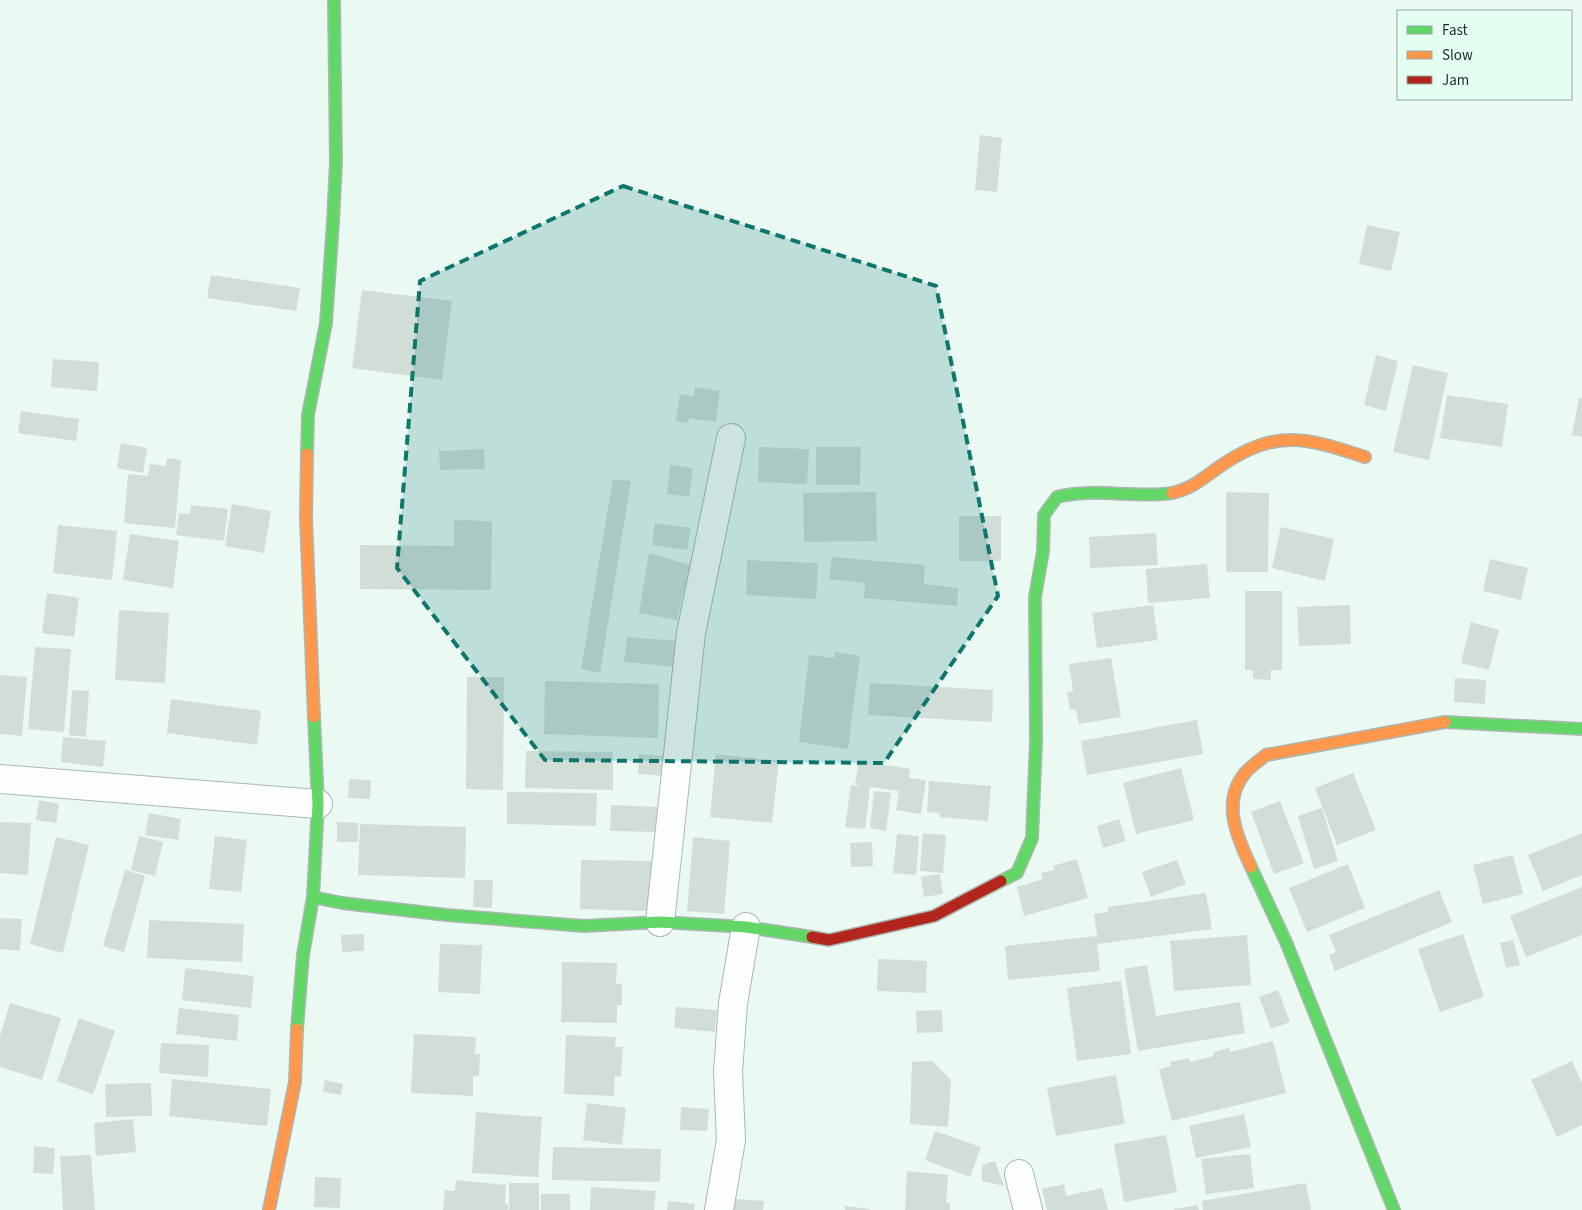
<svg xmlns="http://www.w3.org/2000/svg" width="1582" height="1210" viewBox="0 0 1582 1210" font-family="'Source Sans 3',sans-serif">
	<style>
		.building { fill: #d0ded7 }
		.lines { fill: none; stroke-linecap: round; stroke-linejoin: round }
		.street-casing { stroke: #abb8b2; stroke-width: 30 }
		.fast-casing { stroke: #abb8b2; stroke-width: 14 }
		.slow-casing { stroke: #abb8b2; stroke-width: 14 }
		.jam-casing { stroke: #abb8b2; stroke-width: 14 }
		.street { stroke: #fcfefd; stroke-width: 28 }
		.fast { stroke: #63d668; stroke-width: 11 }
		.slow { stroke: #ff974d; stroke-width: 11 }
		.jam { stroke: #b3261e; stroke-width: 11 }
		.marked { fill: #0f766e; fill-opacity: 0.2; stroke: #0f766e; stroke-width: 4; stroke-dasharray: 10 6; stroke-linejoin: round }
	</style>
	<rect width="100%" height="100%" fill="#eaf9f2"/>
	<!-- building -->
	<path class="building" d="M 980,135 L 1002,138 L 997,192 L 975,190 Z
		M 1367,225 L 1400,232 L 1391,271 L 1359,264 Z
		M 211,275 L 300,288 L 296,311 L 207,298 Z
		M 362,290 L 452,301 L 442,380 L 352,368 Z
		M 1376,355 L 1398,361 L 1386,411 L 1364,405 Z
		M 53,359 L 99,362 L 97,391 L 51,387 Z
		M 1413,365 L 1448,373 L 1429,460 L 1393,452 Z
		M 695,387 L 720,391 L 716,422 L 689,418 L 688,423 L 676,421 L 680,394 L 694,396 Z
		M 1447,395 L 1508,404 L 1502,447 L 1440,438 Z
		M 1579,398 L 1582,399 L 1582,437 L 1572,435 Z
		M 21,411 L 79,419 L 76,441 L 18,433 Z
		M 121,443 L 147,448 L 143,473 L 117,468 Z
		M 759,447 L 809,449 L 807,484 L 758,482 Z
		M 816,447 L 861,447 L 860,485 L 816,485 Z
		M 484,449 L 485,469 L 440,470 L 439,451 Z
		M 167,458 L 181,460 L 175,528 L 124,523 L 128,474 L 148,476 L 150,464 L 166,466 Z
		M 670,465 L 693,468 L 689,497 L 667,494 Z
		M 613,479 L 631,481 L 600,673 L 581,669 Z
		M 876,492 L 877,541 L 804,542 L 803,493 Z
		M 1226,492 L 1269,493 L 1268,572 L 1226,572 Z
		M 232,504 L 271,511 L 264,553 L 225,546 Z
		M 191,505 L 228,509 L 224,541 L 176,535 L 179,513 L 190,514 Z
		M 959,516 L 1001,516 L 1001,561 L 959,561 Z
		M 454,520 L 492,521 L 491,590 L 360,589 L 360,545 L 454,546 Z
		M 655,523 L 691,528 L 687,550 L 652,545 Z
		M 58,525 L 117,531 L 112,580 L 53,573 Z
		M 1281,527 L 1334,539 L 1325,581 L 1272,568 Z
		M 1156,533 L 1158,565 L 1090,568 L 1089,537 Z
		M 130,534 L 179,541 L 173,588 L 123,580 Z
		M 649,553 L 690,565 L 677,620 L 639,613 Z
		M 832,557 L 925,565 L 924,584 L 958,588 L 957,606 L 864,598 L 865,583 L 829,579 Z
		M 1490,559 L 1528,568 L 1521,600 L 1483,591 Z
		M 747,560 L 818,563 L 816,599 L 746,595 Z
		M 1207,564 L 1210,598 L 1148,603 L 1146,569 Z
		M 1245,591 L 1282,591 L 1282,670 L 1271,670 L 1271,680 L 1253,679 L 1253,670 L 1245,670 Z
		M 47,593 L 79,598 L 74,637 L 42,633 Z
		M 1153,605 L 1158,640 L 1097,648 L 1092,613 Z
		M 1350,605 L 1351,644 L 1299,646 L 1297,607 Z
		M 119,610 L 169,613 L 165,683 L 115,680 Z
		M 1471,622 L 1499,630 L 1489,670 L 1461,663 Z
		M 627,637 L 679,641 L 676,667 L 624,662 Z
		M 35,647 L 71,649 L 64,732 L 28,729 Z
		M 835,652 L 860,656 L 848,749 L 799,742 L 809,655 L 834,658 Z
		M 1111,658 L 1121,717 L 1079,724 L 1076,709 L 1070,710 L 1067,692 L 1073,691 L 1069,664 Z
		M 0,675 L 27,677 L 22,736 L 0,734 Z
		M 467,677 L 504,677 L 503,790 L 466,789 Z
		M 1455,678 L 1486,680 L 1485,704 L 1454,702 Z
		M 545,681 L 659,684 L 658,738 L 544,734 Z
		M 870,683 L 993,690 L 992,722 L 868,715 Z
		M 72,690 L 89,691 L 86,737 L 69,735 Z
		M 171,699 L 261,711 L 257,745 L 167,733 Z
		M 1197,720 L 1203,754 L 1087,775 L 1081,741 Z
		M 63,737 L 106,741 L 103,767 L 61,762 Z
		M 526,751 L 613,752 L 613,790 L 525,788 Z
		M 639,754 L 667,756 L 665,776 L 638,774 Z
		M 716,754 L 779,761 L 772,823 L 710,817 Z
		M 859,761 L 910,769 L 909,778 L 926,780 L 921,814 L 896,810 L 899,791 L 870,787 L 865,829 L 845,827 L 851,785 L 861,786 L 855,784 Z
		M 1181,768 L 1194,820 L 1136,834 L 1123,783 Z
		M 1353,773 L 1376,830 L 1337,845 L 1315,788 Z
		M 349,779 L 371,780 L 370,799 L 348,798 Z
		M 929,781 L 991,786 L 988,821 L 939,817 L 940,813 L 927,812 Z
		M 874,791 L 891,793 L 886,831 L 870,828 Z
		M 507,792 L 597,793 L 596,826 L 507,824 Z
		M 39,800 L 59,804 L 56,823 L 36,820 Z
		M 1280,801 L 1304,863 L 1274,874 L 1251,812 Z
		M 611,805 L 661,807 L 660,832 L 610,831 Z
		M 1322,808 L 1338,861 L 1314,869 L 1298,816 Z
		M 149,813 L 181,819 L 178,840 L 145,835 Z
		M 1119,819 L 1126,841 L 1103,848 L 1097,826 Z
		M 0,822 L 31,823 L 28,875 L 0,873 Z
		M 337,822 L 358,823 L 358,842 L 337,842 Z
		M 360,824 L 466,827 L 465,878 L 358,875 Z
		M 923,833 L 946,835 L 943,873 L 920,871 Z
		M 1582,833 L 1582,875 L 1543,891 L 1528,855 Z
		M 897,834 L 919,836 L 916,875 L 893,873 Z
		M 139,836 L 163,842 L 155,876 L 131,870 Z
		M 215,836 L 247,840 L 241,892 L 209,889 Z
		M 56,837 L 89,845 L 63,953 L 30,944 Z
		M 693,837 L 730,841 L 724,914 L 687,911 Z
		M 872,842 L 873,866 L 851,867 L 850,843 Z
		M 1513,855 L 1523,894 L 1483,904 L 1473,865 Z
		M 1077,859 L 1088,898 L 1024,916 L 1017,887 L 1043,879 L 1041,873 L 1055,870 L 1053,866 Z
		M 581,860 L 652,861 L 651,911 L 580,909 Z
		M 1177,860 L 1186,884 L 1151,897 L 1142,872 Z
		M 1348,864 L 1365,908 L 1307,932 L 1289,888 Z
		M 125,870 L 145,876 L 124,952 L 103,946 Z
		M 940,874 L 943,894 L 924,897 L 921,877 Z
		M 474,880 L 493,880 L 492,908 L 473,907 Z
		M 1582,887 L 1582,935 L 1526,957 L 1510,916 Z
		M 1439,890 L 1452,922 L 1335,971 L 1329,955 L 1336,952 L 1329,935 Z
		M 1206,893 L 1212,929 L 1097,944 L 1100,971 L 1008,980 L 1005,946 L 1097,936 L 1094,914 L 1108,912 L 1108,907 Z
		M 0,918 L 22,919 L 20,951 L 0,949 Z
		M 149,920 L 244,924 L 242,962 L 147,958 Z
		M 364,934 L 364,951 L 342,952 L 341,935 Z
		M 1463,934 L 1484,997 L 1440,1012 L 1418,949 Z
		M 1247,935 L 1251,985 L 1174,991 L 1170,941 Z
		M 1513,940 L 1520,965 L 1506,968 L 1500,943 Z
		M 440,944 L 482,945 L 480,994 L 438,992 Z
		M 878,959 L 927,961 L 926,993 L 877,991 Z
		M 562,962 L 617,963 L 616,984 L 622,984 L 622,1005 L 617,1005 L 617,1023 L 561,1022 Z
		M 1147,965 L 1156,1016 L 1240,1002 L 1245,1033 L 1138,1051 L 1124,969 Z
		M 185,968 L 254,976 L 251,1008 L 182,1000 Z
		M 1121,981 L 1131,1054 L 1077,1061 L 1067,988 Z
		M 1278,990 L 1290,1022 L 1271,1029 L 1259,997 Z
		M 10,1003 L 61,1018 L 42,1080 L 0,1067 L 0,1036 Z
		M 676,1007 L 717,1010 L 715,1032 L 674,1028 Z
		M 179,1008 L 239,1015 L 237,1041 L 176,1034 Z
		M 942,1010 L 943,1032 L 917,1033 L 916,1011 Z
		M 79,1018 L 115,1031 L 93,1094 L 57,1081 Z
		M 414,1034 L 476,1037 L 475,1054 L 480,1054 L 479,1076 L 473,1076 L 473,1096 L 411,1093 Z
		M 566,1035 L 616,1037 L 615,1047 L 623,1047 L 621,1077 L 615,1076 L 614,1096 L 564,1094 Z
		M 1273,1041 L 1286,1093 L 1172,1121 L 1159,1069 L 1171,1066 L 1170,1062 L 1189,1058 L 1190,1062 L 1214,1056 L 1213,1052 L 1229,1048 L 1230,1052 Z
		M 161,1043 L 209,1045 L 208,1077 L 159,1073 Z
		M 932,1061 L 951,1080 L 948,1127 L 910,1124 L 912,1062 Z
		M 1572,1061 L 1582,1083 L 1582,1125 L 1557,1137 L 1531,1080 Z
		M 1116,1075 L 1125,1124 L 1056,1136 L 1047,1088 Z
		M 172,1079 L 271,1089 L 267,1126 L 169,1116 Z
		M 325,1080 L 343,1084 L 341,1095 L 323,1092 Z
		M 151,1083 L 152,1116 L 106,1117 L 105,1084 Z
		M 587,1103 L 626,1108 L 622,1145 L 583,1140 Z
		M 681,1107 L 709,1109 L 707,1131 L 680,1130 Z
		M 476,1112 L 542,1117 L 538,1177 L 472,1173 Z
		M 1244,1114 L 1251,1147 L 1196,1158 L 1189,1126 Z
		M 133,1119 L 136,1152 L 96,1156 L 94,1123 Z
		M 935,1131 L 981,1147 L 970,1177 L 925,1160 Z
		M 1166,1135 L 1177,1192 L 1124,1202 L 1114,1144 Z
		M 34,1146 L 55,1148 L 53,1174 L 33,1173 Z
		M 553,1147 L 661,1149 L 660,1182 L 552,1180 Z
		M 1250,1154 L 1254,1188 L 1206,1194 L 1201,1159 Z
		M 91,1155 L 95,1210 L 63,1210 L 60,1156 Z
		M 995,1161 L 1004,1186 L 982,1181 L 982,1165 Z
		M 907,1171 L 948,1175 L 946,1203 L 950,1203 L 950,1210 L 905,1210 Z
		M 315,1177 L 341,1178 L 340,1208 L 314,1207 Z
		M 456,1180 L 506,1185 L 505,1203 L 508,1204 L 508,1210 L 443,1210 L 445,1190 L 455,1191 Z
		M 509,1183 L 539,1183 L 539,1210 L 509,1210 Z
		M 1306,1183 L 1311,1210 L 1203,1210 L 1202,1201 Z
		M 1064,1184 L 1066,1196 L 1102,1188 L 1108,1210 L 1047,1210 L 1042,1189 Z
		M 591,1187 L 656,1191 L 654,1210 L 590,1210 Z
		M 541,1194 L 570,1194 L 570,1210 L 541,1210 Z
		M 735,1199 L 764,1201 L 763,1210 L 734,1210 Z
		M 668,1201 L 695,1204 L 694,1210 L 667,1210 Z
		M 1198,1205 L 1199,1210 L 1174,1210 L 1174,1209 Z
		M 845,1206 L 870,1209 L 870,1210 L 845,1210 Z"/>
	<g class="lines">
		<defs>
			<path id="street" d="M 0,779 L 318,804
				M 660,922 L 691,633 L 731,438
				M 1019,1174 L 1028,1210
				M 719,1210 L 731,1140 L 728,1072 L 733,1003 L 746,927"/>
			<path id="fast" d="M 307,454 L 308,415 L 326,323 L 333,222 L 336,162 L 334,0
				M 1445,722 L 1582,729
				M 1251,867 L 1286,942 L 1394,1210
				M 1001,881 L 1017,873 L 1032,838 L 1036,742 L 1035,597 L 1043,551 L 1044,515 L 1057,497 C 1095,487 1134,499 1172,493
				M 313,897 L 342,903 L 447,915 L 584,926 L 660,922 L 746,927 L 812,937
				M 297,1029 L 303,955 L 313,897 L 318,804 L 314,717"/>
			<path id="slow" d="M 307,454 L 306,518 L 314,717
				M 1172,493 C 1192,489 1206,476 1222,465 C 1277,428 1307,438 1365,457
				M 1251,867 C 1237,837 1221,802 1245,773 C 1251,766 1259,761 1266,755 L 1445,722
				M 269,1210 L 295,1082 L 297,1029"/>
			<path id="jam" d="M 812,937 L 829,940 L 934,916 L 1001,881"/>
		</defs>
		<!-- street casing -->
		<use href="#street" class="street-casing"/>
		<!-- fast casing -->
		<use href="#fast" class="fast-casing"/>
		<!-- slow casing -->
		<use href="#slow" class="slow-casing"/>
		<!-- jam casing -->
		<use href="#jam" class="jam-casing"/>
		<!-- street -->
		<use href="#street" class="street"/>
		<!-- fast -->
		<use href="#fast" class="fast"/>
		<!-- slow -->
		<use href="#slow" class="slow"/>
		<!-- jam -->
		<use href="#jam" class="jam"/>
	</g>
	<!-- marked area -->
	<path class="marked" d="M 623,186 L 936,286 L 998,596 L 884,763 L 545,760 L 397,568 L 420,281 Z"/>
	<!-- legend -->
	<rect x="1397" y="10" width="175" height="90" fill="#e4fff2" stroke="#95aba0"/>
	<rect x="1407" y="26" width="25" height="8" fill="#63d668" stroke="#95aba0"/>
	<text x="1442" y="35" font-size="15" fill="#1f2c26">Fast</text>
	<rect x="1407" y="51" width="25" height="8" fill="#ff974d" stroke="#95aba0"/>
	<text x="1442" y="60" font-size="15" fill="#1f2c26">Slow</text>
	<rect x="1407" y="76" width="25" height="8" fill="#b3261e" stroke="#95aba0"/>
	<text x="1442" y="85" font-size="15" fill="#1f2c26">Jam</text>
</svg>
